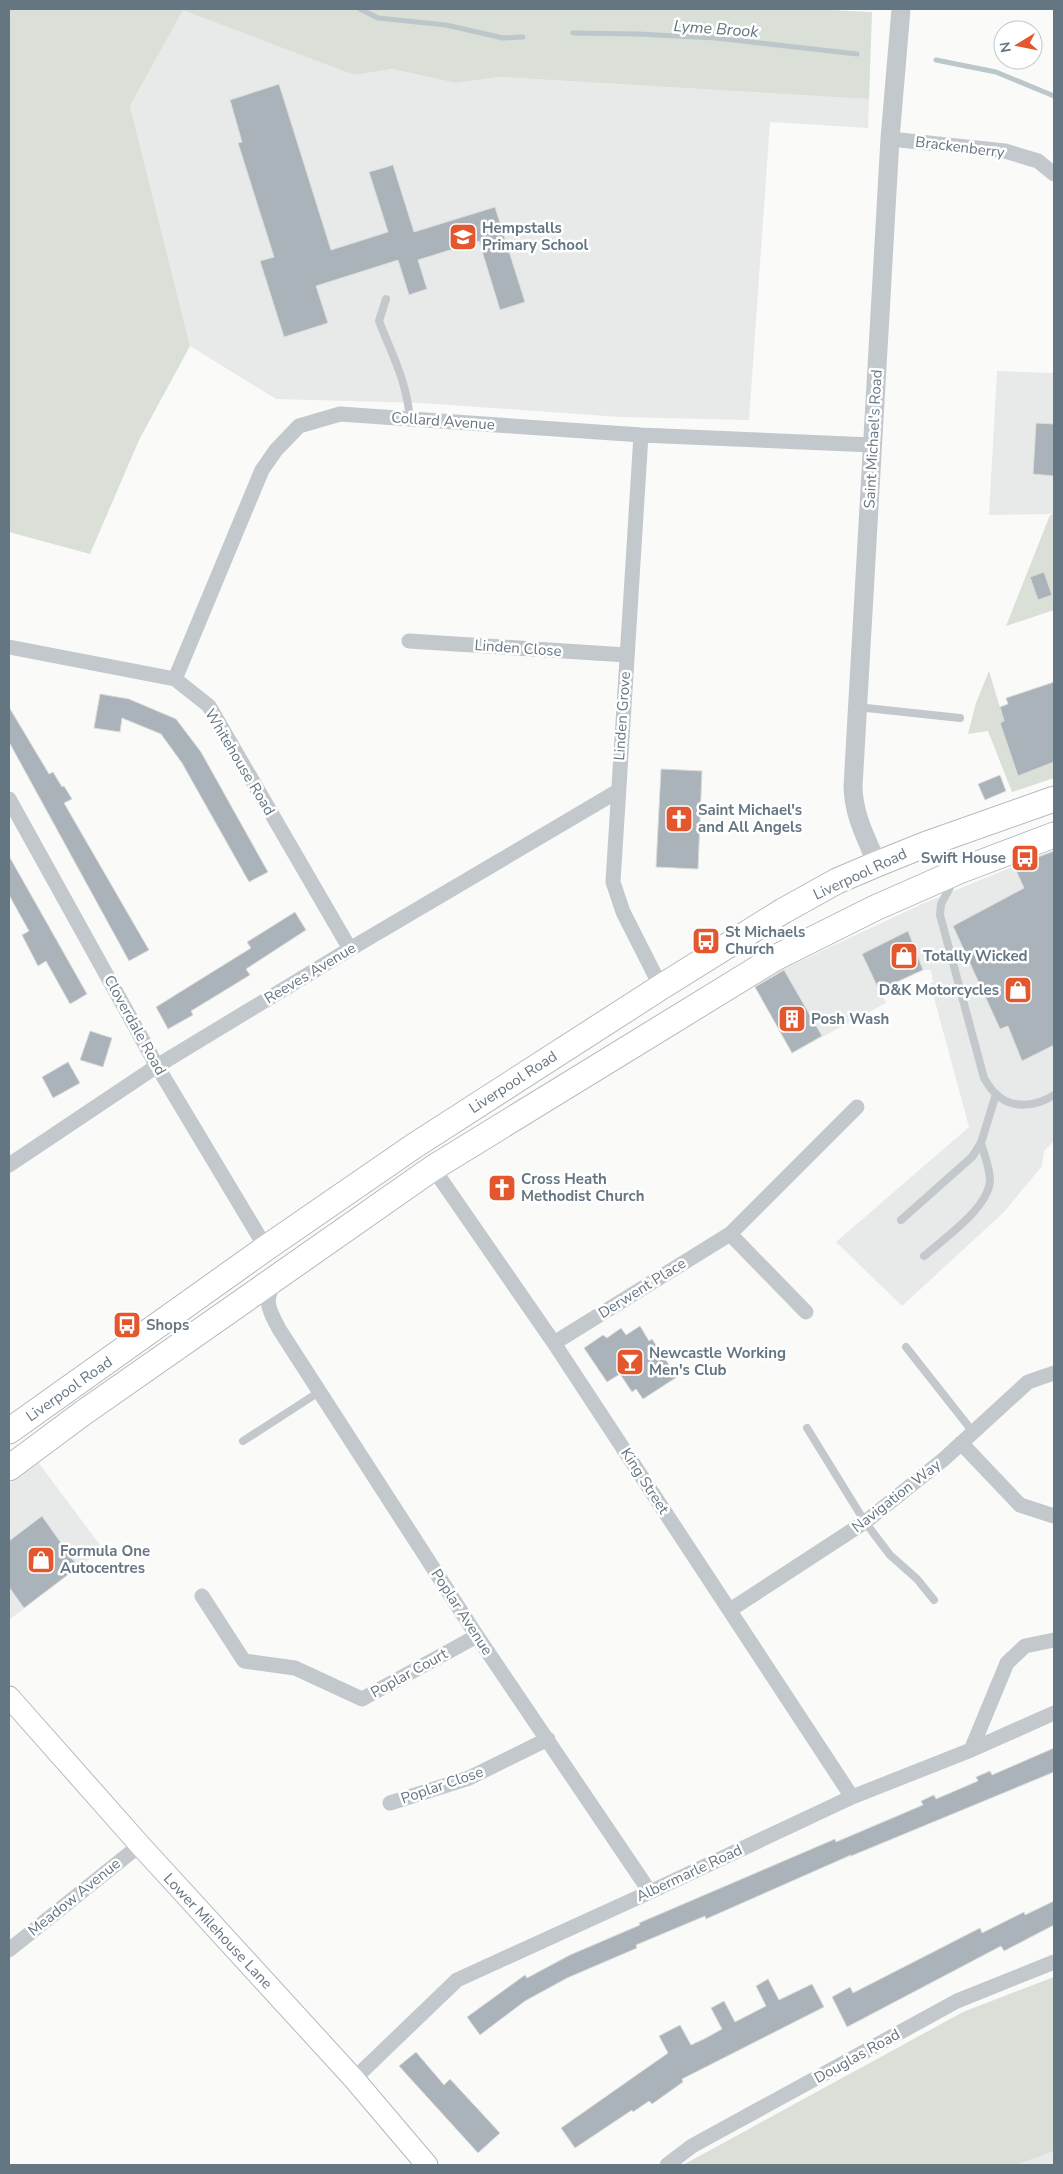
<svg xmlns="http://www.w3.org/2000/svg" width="1063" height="2174" viewBox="0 0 1063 2174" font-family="'Nunito Sans',sans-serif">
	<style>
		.built { fill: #e8e9e9 }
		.green { fill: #dadfd7 }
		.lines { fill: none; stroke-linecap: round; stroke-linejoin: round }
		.stream { stroke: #bbc7cb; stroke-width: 5 }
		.building { fill: #aab3b9; stroke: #dcdcda }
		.secondary-casing { stroke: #b3babf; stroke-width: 23 }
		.trunk-casing { stroke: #b4b9bd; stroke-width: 27 }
		.service { stroke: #c3c8cc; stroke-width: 8 }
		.minor { stroke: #c3c8cc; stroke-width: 15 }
		.tertiary { stroke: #c3c8cc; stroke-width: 19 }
		.secondary { stroke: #fff; stroke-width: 21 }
		.trunk { stroke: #fff; stroke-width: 25 }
		.labels { text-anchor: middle; stroke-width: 5; stroke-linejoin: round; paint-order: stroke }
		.street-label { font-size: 15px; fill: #657683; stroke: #fff }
		.poi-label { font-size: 15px; font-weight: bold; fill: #657683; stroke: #fff; text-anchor: start }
		.water-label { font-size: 16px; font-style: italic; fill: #60757c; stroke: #fff }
	</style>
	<rect width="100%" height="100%" fill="#fafaf8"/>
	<!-- built -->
	<path class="built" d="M 183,9 L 354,75 L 392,69 L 456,83 L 498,77 L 869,99 L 868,128 L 770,122 L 749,420 L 620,417 L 422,403 L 276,399 L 190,346 L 130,106 Z
		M 997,371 L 1054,373 L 1054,514 L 989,515 Z
		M 1054,851 L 1054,1141 L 1044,1151 L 1042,1166 L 1004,1212 L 902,1306 L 836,1242 L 969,1127 L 930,983 L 933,982 L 931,970 L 923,970 L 880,990 L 886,1003 L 792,1053 L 754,986 L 783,969 L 922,904 L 1017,865 Z
		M 38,1462 L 103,1549 L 9,1620 L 9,1484 Z
		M 1054,2151 L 1054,2165 L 1016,2165 L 1040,2156 Z"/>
	<!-- green -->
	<path class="green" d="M 9,9 L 810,9 L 872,12 L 869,99 L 498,77 L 456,83 L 392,69 L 354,75 L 183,10 L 130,106 L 190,346 L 139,440 L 90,554 L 9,532 Z
		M 1054,514 L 1054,610 L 1006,626 L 1050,515 Z
		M 989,671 L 1004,721 L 1000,723 L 1018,776 L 1054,762 L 1054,778 L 1012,792 L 988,731 L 968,734 L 976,703 Z
		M 1054,1977 L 1054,2151 L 1016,2165 L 683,2165 L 963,2012 Z"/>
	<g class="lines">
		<!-- stream -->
		<path class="stream" d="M 360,9 L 378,18 L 446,25 L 503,38 L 523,37
			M 573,33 L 638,34 L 716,38 L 857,54
			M 936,60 L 996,72 L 1054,96"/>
	</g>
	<!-- building -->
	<path class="building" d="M 279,84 L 331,250 L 388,232 L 369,172 L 393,165 L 414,232 L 495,207 L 525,302 L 500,310 L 479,241 L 418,260 L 427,289 L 409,295 L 398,260 L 316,286 L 328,323 L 284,337 L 260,261 L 274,257 L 238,143 L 242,142 L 230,100 Z
		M 1036,423 L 1054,424 L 1054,476 L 1033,474 Z
		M 1044,572 L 1052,595 L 1038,600 L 1030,577 Z
		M 1054,682 L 1054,762 L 1018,776 L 1000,723 L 1004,721 L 1000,707 L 1008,704 L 1006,698 Z
		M 100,694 L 129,699 L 176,719 L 201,752 L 268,872 L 249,882 L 182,763 L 161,734 L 122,718 L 120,732 L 94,728 Z
		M 9,707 L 49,774 L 53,772 L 62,787 L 64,786 L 72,799 L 64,803 L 149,950 L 129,961 L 9,742 Z
		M 661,769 L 702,771 L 698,869 L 656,867 Z
		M 1000,775 L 1006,791 L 985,800 L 978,784 Z
		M 1054,851 L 1054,1045 L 1022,1061 L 1008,1026 L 1000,1029 L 953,926 L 1024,888 L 1014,866 Z
		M 9,856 L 87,994 L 70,1004 L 46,961 L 38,966 L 22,935 L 29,931 L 9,895 Z
		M 295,912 L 306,930 L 246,969 L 250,975 L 191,1011 L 193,1015 L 168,1029 L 156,1007 L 251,948 L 247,942 Z
		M 908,931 L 923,970 L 879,990 L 862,954 Z
		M 784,970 L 822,1036 L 792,1053 L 755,987 Z
		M 90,1031 L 112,1038 L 103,1067 L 80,1060 Z
		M 68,1062 L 80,1083 L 53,1098 L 42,1077 Z
		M 640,1326 L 649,1341 L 652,1339 L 677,1377 L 643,1399 L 636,1389 L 632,1392 L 620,1374 L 607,1382 L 584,1348 L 603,1335 L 607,1338 L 621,1328 L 626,1335 Z
		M 42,1516 L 78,1567 L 24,1608 L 9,1587 L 9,1541 Z
		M 1054,1748 L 1054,1772 L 851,1856 L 851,1855 L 706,1919 L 705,1916 L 636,1945 L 637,1948 L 567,1978 L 525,2001 L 480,2035 L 467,2017 L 525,1975 L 527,1978 L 570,1955 L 640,1925 L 639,1923 L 835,1839 L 836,1842 L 923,1805 L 921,1801 L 934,1795 L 936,1799 L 978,1781 L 976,1777 L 990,1771 L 992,1775 Z
		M 1054,1901 L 1054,1925 L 1004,1951 L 1001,1946 L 847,2027 L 832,1997 L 850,1987 L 853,1993 L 980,1928 L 982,1933 L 1024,1912 L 1025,1915 Z
		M 768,1979 L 779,2000 L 812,1984 L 824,2007 L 682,2079 L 683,2082 L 652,2104 L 649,2101 L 633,2112 L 632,2110 L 575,2148 L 561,2128 L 668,2053 L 659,2036 L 680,2025 L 691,2045 L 706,2038 L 722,2029 L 711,2008 L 724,2001 L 735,2022 L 766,2006 L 756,1986 Z
		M 416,2052 L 444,2085 L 450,2079 L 500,2133 L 478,2153 L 399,2066 Z"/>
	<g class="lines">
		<defs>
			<path id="secondary" d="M 9,1697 L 140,1845 L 354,2079 L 427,2165"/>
			<path id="trunk" d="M 9,1431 L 266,1248 L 414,1146 L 661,987 L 783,911 L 837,881 L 877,864 L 924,845 L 1054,799
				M 9,1468 L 83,1413 L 433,1168 L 775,958 L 875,908 L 959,871 L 1054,835"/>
		</defs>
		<!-- secondary casing -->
		<use href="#secondary" class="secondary-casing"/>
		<!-- trunk casing -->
		<use href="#trunk" class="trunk-casing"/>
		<!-- service -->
		<path class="service" d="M 386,299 L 379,321 C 393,357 406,379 410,419
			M 857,707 L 960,718
			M 954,880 L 941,904 L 940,915 L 984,1078 C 987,1083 991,1090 996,1094 C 1012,1110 1037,1106 1054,1095
			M 901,1220 L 972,1157 L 981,1143 L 996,1094
			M 924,1256 C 944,1239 988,1208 990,1181 C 990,1168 984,1154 981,1143
			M 906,1347 L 973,1432
			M 807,1428 L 865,1522 L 890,1555 L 917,1579 L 934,1600
			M 243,1441 L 319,1392"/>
		<!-- minor -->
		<path class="minor" d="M 890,139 L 1005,151 L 1038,161 L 1054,174
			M 641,435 L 613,882 L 623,912 L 661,987
			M 409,641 L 626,655
			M 9,647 L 175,679 L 209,706 L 350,949
			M 175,679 L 262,470 L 276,450 L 299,426 L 340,414 L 641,435 L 872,445
			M 9,799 L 157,1066 L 266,1248
			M 9,1165 L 157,1066 L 350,949 L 618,791
			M 433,1168 L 554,1343 L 852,1797
			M 730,1234 L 806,1312
			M 275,1281 C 263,1303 269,1309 279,1329 L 477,1636 L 650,1892
			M 554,1343 L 730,1234 L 857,1107
			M 961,1443 L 1020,1505 L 1054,1516
			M 202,1596 L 244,1661 L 295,1668 L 362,1699 L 477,1636
			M 730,1610 L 865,1522 L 944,1459 L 1028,1382 L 1054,1373
			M 971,1750 L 1007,1663 L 1025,1646 L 1054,1640
			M 390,1803 L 469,1778 L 548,1739
			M 9,1950 L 140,1845
			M 354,2079 L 457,1980 L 650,1892 L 852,1797 L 971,1750 L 1054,1713
			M 667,2165 L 692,2146 L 957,2001 L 1054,1962"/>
		<!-- tertiary -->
		<path class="tertiary" d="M 877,864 C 866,837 854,817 853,787 L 890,139 L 901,9"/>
		<!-- secondary -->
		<use href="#secondary" class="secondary"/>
		<!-- trunk -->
		<use href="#trunk" class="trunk"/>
	</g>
	<!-- icons -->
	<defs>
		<symbol id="school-square" viewBox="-11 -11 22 22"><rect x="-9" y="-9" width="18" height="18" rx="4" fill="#e4572e" stroke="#fff"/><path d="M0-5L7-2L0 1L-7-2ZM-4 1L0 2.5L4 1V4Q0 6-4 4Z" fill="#fff"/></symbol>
		<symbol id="church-square" viewBox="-11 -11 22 22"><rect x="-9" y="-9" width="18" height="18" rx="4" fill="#e4572e" stroke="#fff"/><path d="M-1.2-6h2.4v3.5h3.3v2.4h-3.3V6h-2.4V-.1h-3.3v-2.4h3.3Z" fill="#fff"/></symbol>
		<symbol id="bus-square" viewBox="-11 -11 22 22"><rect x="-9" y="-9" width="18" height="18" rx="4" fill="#e4572e" stroke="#fff"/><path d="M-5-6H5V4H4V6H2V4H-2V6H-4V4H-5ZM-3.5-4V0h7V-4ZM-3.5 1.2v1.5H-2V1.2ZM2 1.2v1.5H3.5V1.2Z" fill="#fff"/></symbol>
		<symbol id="shop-square" viewBox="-11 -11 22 22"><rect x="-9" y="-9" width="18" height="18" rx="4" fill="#e4572e" stroke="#fff"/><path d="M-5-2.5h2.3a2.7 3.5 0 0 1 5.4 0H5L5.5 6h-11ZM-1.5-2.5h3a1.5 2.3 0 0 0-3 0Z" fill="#fff"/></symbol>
		<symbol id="building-square" viewBox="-11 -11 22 22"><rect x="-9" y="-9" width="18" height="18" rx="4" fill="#e4572e" stroke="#fff"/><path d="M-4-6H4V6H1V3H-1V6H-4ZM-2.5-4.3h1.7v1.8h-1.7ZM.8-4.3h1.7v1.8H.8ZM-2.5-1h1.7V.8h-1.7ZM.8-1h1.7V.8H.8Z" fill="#fff"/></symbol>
		<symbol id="bar-square" viewBox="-11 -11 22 22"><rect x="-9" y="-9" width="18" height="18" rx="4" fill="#e4572e" stroke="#fff"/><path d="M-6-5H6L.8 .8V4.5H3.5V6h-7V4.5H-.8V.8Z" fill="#fff"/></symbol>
	</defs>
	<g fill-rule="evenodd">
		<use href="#school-square" x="447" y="221" width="32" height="32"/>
		<use href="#church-square" x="663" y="803" width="32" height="32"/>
		<use href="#bus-square" x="1009" y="842" width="32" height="32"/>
		<use href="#bus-square" x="690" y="925" width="32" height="32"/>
		<use href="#shop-square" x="888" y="940" width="32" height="32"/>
		<use href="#shop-square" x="1002" y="974" width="32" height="32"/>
		<use href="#building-square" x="776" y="1003" width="32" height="32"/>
		<use href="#church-square" x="486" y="1172" width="32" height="32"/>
		<use href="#bus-square" x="111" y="1309" width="32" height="32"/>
		<use href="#bar-square" x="614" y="1346" width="32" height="32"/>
		<use href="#shop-square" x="25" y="1544" width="32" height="32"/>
	</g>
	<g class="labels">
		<!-- street labels -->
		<g class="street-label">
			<text transform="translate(960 147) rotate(7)" y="5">Brackenberry</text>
			<text transform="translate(443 421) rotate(4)" y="5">Collard Avenue</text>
			<text transform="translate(873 439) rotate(-87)" y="5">Saint Michael's Road</text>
			<text transform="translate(518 648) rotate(4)" y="5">Linden Close</text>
			<text transform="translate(622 716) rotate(-86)" y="5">Linden Grove</text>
			<text transform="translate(240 762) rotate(59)" y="5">Whitehouse Road</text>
			<text transform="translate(860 874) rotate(-25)" y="5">Liverpool Road</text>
			<text transform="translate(310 973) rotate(-31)" y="5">Reeves Avenue</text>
			<text transform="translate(135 1025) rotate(61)" y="5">Cloverdale Road</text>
			<text transform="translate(513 1082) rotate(-33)" y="5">Liverpool Road</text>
			<text transform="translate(642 1288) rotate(-32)" y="5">Derwent Place</text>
			<text transform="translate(69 1389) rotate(-35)" y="5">Liverpool Road</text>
			<text transform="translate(645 1481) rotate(57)" y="5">King Street</text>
			<text transform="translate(896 1496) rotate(-38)" y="5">Navigation Way</text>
			<text transform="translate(462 1612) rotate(57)" y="5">Poplar Avenue</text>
			<text transform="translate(409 1673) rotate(-29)" y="5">Poplar Court</text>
			<text transform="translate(442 1785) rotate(-19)" y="5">Poplar Close</text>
			<text transform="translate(689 1873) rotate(-25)" y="5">Albermarle Road</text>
			<text transform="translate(74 1897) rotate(-39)" y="5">Meadow Avenue</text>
			<text transform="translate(218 1931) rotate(47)" y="5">Lower Milehouse Lane</text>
			<text transform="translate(857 2056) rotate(-29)" y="5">Douglas Road</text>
		</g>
		<!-- poi labels -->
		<g class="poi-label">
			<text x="482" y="233">Hempstalls<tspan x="482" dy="17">Primary School</tspan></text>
			<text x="698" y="815">Saint Michael's<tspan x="698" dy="17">and All Angels</tspan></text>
			<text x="1006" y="863" text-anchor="end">Swift House</text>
			<text x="725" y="937">St Michaels<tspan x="725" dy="17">Church</tspan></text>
			<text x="923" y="961">Totally Wicked</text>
			<text x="999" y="995" text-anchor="end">D&amp;K Motorcycles</text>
			<text x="811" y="1024">Posh Wash</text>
			<text x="521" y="1184">Cross Heath<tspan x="521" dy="17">Methodist Church</tspan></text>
			<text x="146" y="1330">Shops</text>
			<text x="649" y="1358">Newcastle Working<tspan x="649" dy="17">Men's Club</tspan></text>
			<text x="60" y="1556">Formula One<tspan x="60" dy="17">Autocentres</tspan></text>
		</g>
		<!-- water labels -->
		<g class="water-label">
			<text transform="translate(716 28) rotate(4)" y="6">Lyme Brook</text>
		</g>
	</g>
	<!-- border -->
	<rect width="1063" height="2174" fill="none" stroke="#657683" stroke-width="20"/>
	<!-- north arrow -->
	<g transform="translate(1018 45) rotate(260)"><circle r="24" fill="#ffffff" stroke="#c1c8cd"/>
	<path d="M0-4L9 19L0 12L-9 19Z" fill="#e4572e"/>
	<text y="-8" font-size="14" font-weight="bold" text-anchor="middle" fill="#657683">N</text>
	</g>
</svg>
